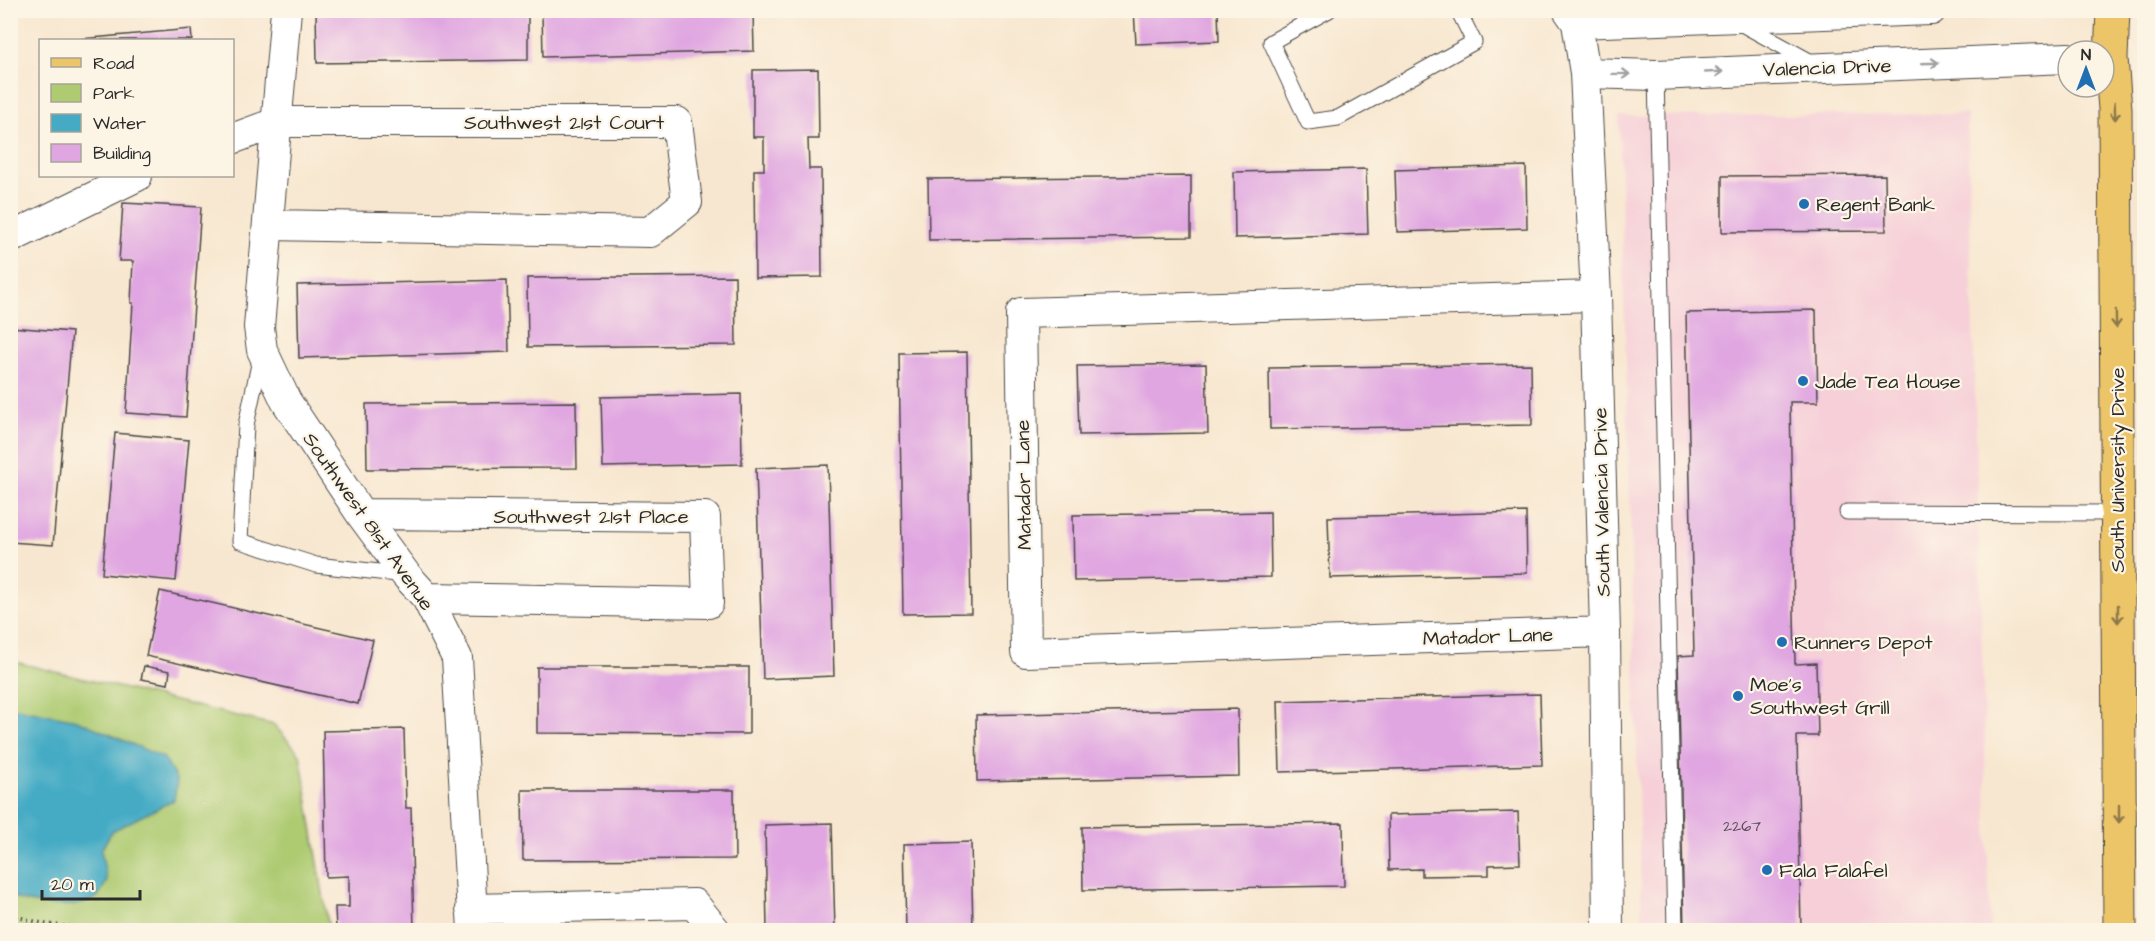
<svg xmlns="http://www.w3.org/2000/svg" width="2155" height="941" viewBox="0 0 2155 941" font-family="'Architects Daughter',sans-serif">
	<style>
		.built { fill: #f6cfd8 }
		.green { fill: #aecb72; stroke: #6c7b4e; stroke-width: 1.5 }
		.water { fill: #45abc5; stroke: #386b78; stroke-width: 1.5 }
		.building { fill: #e0a6e1 }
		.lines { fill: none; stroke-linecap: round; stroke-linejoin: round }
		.service-casing { stroke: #4a4744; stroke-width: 17 }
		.minor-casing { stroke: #4a4744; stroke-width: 32 }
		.primary-casing { stroke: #4a4744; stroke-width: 35 }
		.path { stroke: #4a4744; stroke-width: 4; stroke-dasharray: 1.5 4.5; stroke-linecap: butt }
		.service { stroke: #fff; stroke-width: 15 }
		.minor { stroke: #fff; stroke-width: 30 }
		.primary { stroke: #edc569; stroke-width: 33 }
		.oneway { stroke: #a0a0a0 }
		.oneway2 { stroke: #8c784a }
		.poi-dot { fill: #1f6fb2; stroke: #fcf5e5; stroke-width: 2 }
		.labels { text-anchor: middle; stroke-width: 4.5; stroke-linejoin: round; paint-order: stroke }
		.number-label { font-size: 16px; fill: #584a58 }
		.street-label { font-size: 20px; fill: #2b2b2b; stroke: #fcf5e5 }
		.poi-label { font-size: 20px; fill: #2b2b2b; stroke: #fcf5e5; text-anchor: start }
	</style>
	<rect width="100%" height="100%" fill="#fcf5e5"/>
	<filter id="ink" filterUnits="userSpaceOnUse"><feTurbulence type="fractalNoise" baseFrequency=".0167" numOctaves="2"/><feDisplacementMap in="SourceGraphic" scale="12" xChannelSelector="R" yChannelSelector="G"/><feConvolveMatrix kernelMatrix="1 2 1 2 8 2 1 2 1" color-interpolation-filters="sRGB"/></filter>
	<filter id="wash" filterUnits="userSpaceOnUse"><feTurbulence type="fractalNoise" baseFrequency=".008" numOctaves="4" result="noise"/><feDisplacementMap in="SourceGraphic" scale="24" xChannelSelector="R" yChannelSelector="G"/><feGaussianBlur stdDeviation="1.35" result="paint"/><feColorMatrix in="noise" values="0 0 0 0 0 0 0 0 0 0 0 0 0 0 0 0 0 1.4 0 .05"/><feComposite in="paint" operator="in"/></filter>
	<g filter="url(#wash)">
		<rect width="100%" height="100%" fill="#f8e7d0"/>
		<!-- built -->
		<path class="built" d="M 1967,114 L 1990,930 L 1642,930 L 1619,116 Z"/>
		<!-- green -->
		<path class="green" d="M 11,661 L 274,725 L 300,754 L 329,930 L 11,930 Z"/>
		<!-- water -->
		<path class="water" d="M 11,707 L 77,720 L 164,758 L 177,781 L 174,800 L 112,831 L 101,850 L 107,881 C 104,886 101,893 97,897 C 80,911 29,905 11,896 Z"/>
		<g id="blocks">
			<!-- building -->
			<path class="building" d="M 10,10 L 15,10 L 12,35 L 10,35 Z
				M 316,10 L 528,10 L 528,60 L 317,63 Z
				M 542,10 L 753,10 L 754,51 L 543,57 Z
				M 1134,10 L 1218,10 L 1219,41 L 1136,44 Z
				M 191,29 L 192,40 L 81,40 L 81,39 Z
				M 818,69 L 819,139 L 808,139 L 809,169 L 821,169 L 822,277 L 755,278 L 754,170 L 764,170 L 764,137 L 753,137 L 753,70 Z
				M 1526,166 L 1527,228 L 1397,232 L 1395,170 Z
				M 1366,169 L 1368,234 L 1235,238 L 1234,172 Z
				M 1885,175 L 1886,231 L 1722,232 L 1722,176 Z
				M 1191,176 L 1191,237 L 929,240 L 928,179 Z
				M 123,203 L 201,207 L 186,417 L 126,413 L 133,303 L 131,303 L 133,261 L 119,261 Z
				M 735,276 L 736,345 L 528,347 L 527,278 Z
				M 507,280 L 509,352 L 299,358 L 297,285 Z
				M 1816,310 L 1818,402 L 1790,402 L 1795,664 L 1816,663 L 1818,736 L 1797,736 L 1801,930 L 1684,930 L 1678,656 L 1694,655 L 1686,313 Z
				M 10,327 L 72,332 L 53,545 L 10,542 Z
				M 967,352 L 971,613 L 903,614 L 899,353 Z
				M 1206,364 L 1208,433 L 1079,435 L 1077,366 Z
				M 1531,364 L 1532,425 L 1270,429 L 1269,368 Z
				M 741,394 L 742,464 L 603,467 L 601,397 Z
				M 576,402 L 577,468 L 367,469 L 366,404 Z
				M 115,433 L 189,440 L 176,581 L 102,574 Z
				M 828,465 L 834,676 L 763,679 L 756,468 Z
				M 1270,512 L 1271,577 L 1074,581 L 1073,515 Z
				M 1526,512 L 1527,573 L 1330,578 L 1328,517 Z
				M 160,591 L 373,640 L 358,704 L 146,656 Z
				M 144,666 L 170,671 L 168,684 L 141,679 Z
				M 537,667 L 749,667 L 749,734 L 537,733 Z
				M 1540,694 L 1542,765 L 1280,772 L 1278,701 Z
				M 1238,709 L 1239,776 L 977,781 L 976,715 Z
				M 404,729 L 406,808 L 411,808 L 414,930 L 336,930 L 335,907 L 349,907 L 349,876 L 326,877 L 323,731 Z
				M 522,790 L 734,790 L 735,859 L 523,860 Z
				M 1518,812 L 1520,864 L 1489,865 L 1489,875 L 1422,876 L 1422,869 L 1389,870 L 1388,815 Z
				M 832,823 L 835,930 L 767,930 L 765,825 Z
				M 1343,823 L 1344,886 L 1083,890 L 1082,827 Z
				M 971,842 L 973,930 L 906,930 L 904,844 Z"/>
		</g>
	</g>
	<g filter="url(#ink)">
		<use href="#blocks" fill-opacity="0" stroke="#4a4744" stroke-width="1.5"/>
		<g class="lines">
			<defs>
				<path id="service" d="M 1329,10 L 1271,42 L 1308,122 L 1338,118 L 1474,42 L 1458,10
					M 1740,23 L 1813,63
					M 1656,75 L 1675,930
					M 261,355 L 246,425 L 240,541 L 316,565 L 406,575
					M 1847,512 L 2118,513"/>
				<path id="minor" d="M 286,10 L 259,327 L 262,350 L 286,401 L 361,514 L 406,575 L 427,598 L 457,658 L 473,930
					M 1568,10 L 1577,23 L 1585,73 L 1596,296 L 1605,632 L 1608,930
					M 1577,23 L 1931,10
					M 1585,73 L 1656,75 L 2068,58
					M 232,139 L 278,122 L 677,122 L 687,202 L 650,232 L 269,225
					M 10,238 L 137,176
					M 1596,296 L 1021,313 L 1026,652 L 1605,632
					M 361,514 L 705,517 L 708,603 L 427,598
					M 471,909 L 694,904 L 715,930"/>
				<path id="primary" d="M 2113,10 L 2111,58 L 2115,109 L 2120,930"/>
			</defs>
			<!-- service casing -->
			<use href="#service" class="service-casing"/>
			<!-- minor casing -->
			<use href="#minor" class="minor-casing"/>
			<!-- primary casing -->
			<use href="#primary" class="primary-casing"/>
			<!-- path -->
			<path class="path" d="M 10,915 L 45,924 L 83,928 L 88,930"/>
			<!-- service -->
			<use href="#service" class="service"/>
			<!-- minor -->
			<use href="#minor" class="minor"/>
			<!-- primary -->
			<use href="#primary" class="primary"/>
		</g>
		<!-- one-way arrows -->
		<defs><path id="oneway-shaft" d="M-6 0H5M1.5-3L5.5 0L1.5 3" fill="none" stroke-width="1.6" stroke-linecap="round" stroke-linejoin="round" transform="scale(1.5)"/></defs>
		<g class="oneway">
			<use href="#oneway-shaft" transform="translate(1930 63) rotate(-2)"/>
			<use href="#oneway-shaft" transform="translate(1714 72) rotate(-3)"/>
			<use href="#oneway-shaft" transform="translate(1621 74) rotate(1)"/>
		</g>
		<g class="oneway2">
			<use href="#oneway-shaft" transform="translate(2115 111) rotate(88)"/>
			<use href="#oneway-shaft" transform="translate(2116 319) rotate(89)"/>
			<use href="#oneway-shaft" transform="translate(2118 614) rotate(90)"/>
			<use href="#oneway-shaft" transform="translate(2119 814) rotate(90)"/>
		</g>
	</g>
	<!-- markers -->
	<g class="poi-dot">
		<circle cx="1804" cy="204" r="6"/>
		<circle cx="1803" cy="381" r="6"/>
		<circle cx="1782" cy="642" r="6"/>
		<circle cx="1738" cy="696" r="6"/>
		<circle cx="1767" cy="870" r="6"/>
	</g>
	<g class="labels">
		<!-- number labels -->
		<g class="number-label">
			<text x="1742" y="831">2267</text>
		</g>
		<!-- street labels -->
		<g class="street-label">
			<text transform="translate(1827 67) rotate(-2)" y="7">Valencia Drive</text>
			<text x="564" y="129">Southwest 21st Court</text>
			<text transform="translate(2117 470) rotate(-90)" y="7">South University Drive</text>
			<text transform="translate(1023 485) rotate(-91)" y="7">Matador Lane</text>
			<text transform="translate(1601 502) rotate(-91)" y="7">South Valencia Drive</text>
			<text x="591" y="523">Southwest 21st Place</text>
			<text transform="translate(369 521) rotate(55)" y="7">Southwest 81st Avenue</text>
			<text transform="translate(1488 636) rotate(-2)" y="7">Matador Lane</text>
		</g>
		<!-- poi labels -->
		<g class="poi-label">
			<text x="1816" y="211">Regent Bank</text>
			<text x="1815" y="388">Jade Tea House</text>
			<text x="1794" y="649">Runners Depot</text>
			<text x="1750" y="691">Moe's<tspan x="1750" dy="23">Southwest Grill</tspan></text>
			<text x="1779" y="877">Fala Falafel</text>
		</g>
	</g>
	<!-- margin -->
	<rect width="2155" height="941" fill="none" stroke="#fcf5e5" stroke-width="36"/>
	<!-- legend -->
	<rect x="39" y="39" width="195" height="138" fill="#fcf5e5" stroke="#a8a49b" stroke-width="1.5"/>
	<rect x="51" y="58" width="30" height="9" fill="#edc569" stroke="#a8a49b" stroke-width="1.5"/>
	<text x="93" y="69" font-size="18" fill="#2b2b2b">Road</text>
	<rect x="51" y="84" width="30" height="18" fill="#aecb72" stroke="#a8a49b" stroke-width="1.5"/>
	<text x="93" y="99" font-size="18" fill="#2b2b2b">Park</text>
	<rect x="51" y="114" width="30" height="18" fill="#45abc5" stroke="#a8a49b" stroke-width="1.5"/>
	<text x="93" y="129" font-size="18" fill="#2b2b2b">Water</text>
	<rect x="51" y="144" width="30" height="18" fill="#e0a6e1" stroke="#a8a49b" stroke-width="1.5"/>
	<text x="93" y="159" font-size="18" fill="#2b2b2b">Building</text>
	<!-- north arrow -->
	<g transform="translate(2086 69)"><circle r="28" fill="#fcf5e5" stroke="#a8a49b" stroke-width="1.5"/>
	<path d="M0-4.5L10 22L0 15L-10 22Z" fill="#1f6fb2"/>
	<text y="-9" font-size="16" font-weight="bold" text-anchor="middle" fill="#2b2b2b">N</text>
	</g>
	<!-- scale -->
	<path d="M42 890v9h98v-9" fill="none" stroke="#2b2b2b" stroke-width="3"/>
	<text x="51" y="890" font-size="18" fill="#2b2b2b" stroke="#fcf5e5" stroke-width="4.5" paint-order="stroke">20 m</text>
</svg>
